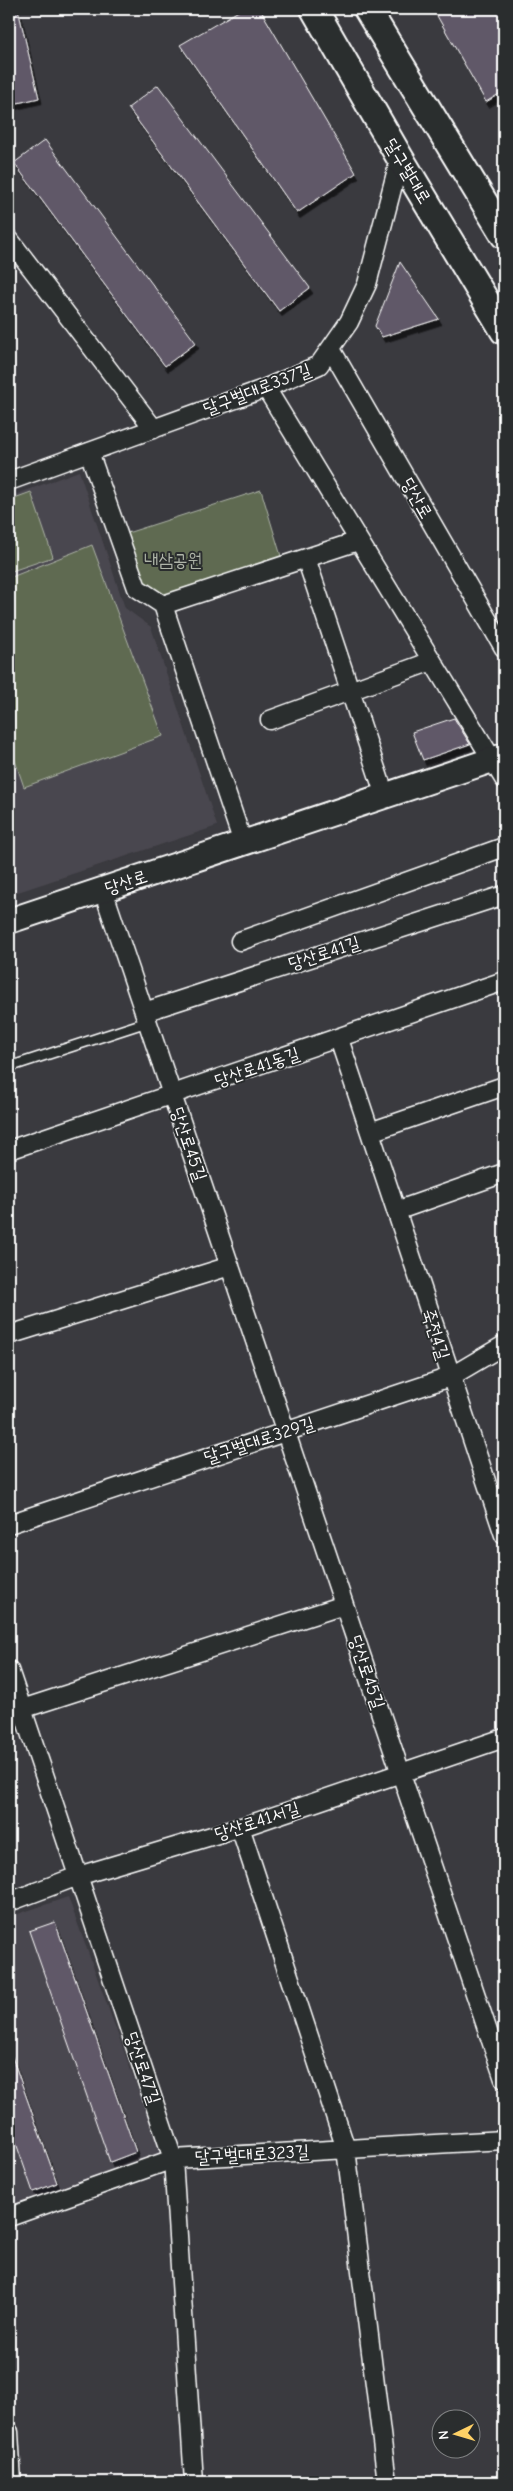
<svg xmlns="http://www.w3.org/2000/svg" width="513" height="2491" viewBox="0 0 513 2491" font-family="'Comic Neue','Poor Story',sans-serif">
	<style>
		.built { fill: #4a474f }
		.green { fill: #5e6a51; stroke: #aeb4a8 }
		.building { fill: #615868; stroke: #fff; filter: url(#shadow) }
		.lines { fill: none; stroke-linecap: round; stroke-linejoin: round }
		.lane-casing { stroke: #fff; stroke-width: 12 }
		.street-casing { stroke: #fff; stroke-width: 21 }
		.secondary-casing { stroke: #fff; stroke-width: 28 }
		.primary-casing { stroke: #fff; stroke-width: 30 }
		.lane { stroke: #2a2d2e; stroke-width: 9 }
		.street { stroke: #2a2d2e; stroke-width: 18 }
		.secondary { stroke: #2a2d2e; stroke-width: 24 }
		.primary { stroke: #2a2d2e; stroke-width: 26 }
		.labels { text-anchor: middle; stroke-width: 4; stroke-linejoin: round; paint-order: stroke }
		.street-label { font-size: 18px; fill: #fff; stroke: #2a2d2e }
		.park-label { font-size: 18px; fill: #aeb4a8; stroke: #2a2d2e }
	</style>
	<defs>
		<filter id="shadow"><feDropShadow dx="3" dy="5.5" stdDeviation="0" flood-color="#0009"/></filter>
	</defs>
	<rect width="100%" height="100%" fill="#3a3a3f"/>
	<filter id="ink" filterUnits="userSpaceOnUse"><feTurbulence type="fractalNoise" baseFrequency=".02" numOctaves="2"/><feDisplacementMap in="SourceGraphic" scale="10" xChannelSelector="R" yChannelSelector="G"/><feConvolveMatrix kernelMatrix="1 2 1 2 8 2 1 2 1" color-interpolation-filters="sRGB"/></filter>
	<g filter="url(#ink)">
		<!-- built -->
		<path class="built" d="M 79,471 L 125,608 L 151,627 L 217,826 L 9,895 L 9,497 Z
			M 68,1897 L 162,2156 L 9,2208 L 9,1917 Z"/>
		<!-- green -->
		<path class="green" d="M 261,490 L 284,566 L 163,605 L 137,588 L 118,536 Z
			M 31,492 L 53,557 L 9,572 L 9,500 Z
			M 92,545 L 163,736 L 24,787 L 9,743 L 9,578 Z"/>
		<!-- building -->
		<path class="building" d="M 9,9 L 18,9 L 39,98 L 9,105 Z
			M 242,9 L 260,9 L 356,173 L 297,213 L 180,45 Z
			M 445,9 L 504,9 L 504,91 L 486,102 L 436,14 Z
			M 158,85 L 310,288 L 279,311 L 128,108 Z
			M 45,140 L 196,343 L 165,366 L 14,163 Z
			M 400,262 L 439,319 L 382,337 L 375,326 Z
			M 454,718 L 470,744 L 423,760 L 412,732 Z
			M 55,1922 L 136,2152 L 110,2162 L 29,1931 Z
			M 9,2054 L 11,2054 L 57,2183 L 33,2192 L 9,2123 Z"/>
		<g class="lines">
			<defs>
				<path id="lane" d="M 9,1067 L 147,1022"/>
				<path id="street" d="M 9,239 L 154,429
					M 331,349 L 504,648
					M 266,388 L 504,779
					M 89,452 L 137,588 L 163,605 L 243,843
					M 9,481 L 266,388 L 319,365 L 349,322 L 367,284 L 400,158
					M 306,558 L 385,796
					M 163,605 L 358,541
					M 270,720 L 432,661
					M 103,890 L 504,2079
					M 240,941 L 504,847
					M 144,1012 L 504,895
					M 339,1039 L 504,1535
					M 370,1132 L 504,1086
					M 9,1150 L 504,981
					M 396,1211 L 504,1173
					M 9,1335 L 230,1266
					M 9,1524 L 450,1377 L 504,1345
					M 9,1670 L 173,2159 L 194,2482
					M 22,1709 L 344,1605
					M 240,1827 L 346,2149 L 387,2482
					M 9,1902 L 78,1876 L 248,1825 L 504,1738
					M 9,2217 L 173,2159 L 504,2140
					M 9,2432 L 12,2482"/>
				<path id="secondary" d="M 9,921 L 504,756"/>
				<path id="primary" d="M 314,9 L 400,158 L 504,331
					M 367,9 L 504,235"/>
			</defs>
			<!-- lane casing -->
			<use href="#lane" class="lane-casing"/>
			<!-- street casing -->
			<use href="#street" class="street-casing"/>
			<!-- secondary casing -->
			<use href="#secondary" class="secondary-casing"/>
			<!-- primary casing -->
			<use href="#primary" class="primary-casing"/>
			<!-- lane -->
			<use href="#lane" class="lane"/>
			<!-- street -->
			<use href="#street" class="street"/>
			<!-- secondary -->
			<use href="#secondary" class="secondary"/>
			<!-- primary -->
			<use href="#primary" class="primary"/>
		</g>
	</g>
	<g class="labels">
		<!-- street labels -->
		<g class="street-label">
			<text transform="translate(408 171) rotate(59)" y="6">달구벌대로</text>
			<text transform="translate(257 389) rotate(-21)" y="6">달구벌대로337길</text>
			<text transform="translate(417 498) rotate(60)" y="6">당산로</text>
			<text transform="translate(126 882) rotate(-18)" y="6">당산로</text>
			<text transform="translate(324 953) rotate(-18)" y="6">당산로41길</text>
			<text transform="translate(257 1067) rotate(-19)" y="6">당산로41동길</text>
			<text transform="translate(189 1144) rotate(71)" y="6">당산로45길</text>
			<text transform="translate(436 1334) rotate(72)" y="6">죽전4길</text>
			<text transform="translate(259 1440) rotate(-18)" y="6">달구벌대로329길</text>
			<text transform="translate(367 1672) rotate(71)" y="6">당산로45길</text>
			<text transform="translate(257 1821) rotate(-18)" y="6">당산로41서길</text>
			<text transform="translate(143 2068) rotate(71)" y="6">당산로47길</text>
			<text transform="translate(252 2154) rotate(-3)" y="6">달구벌대로323길</text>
		</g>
		<!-- park labels -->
		<g class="park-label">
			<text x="173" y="566">내삼공원</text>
		</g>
	</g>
	<!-- margin -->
	<rect width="513" height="2491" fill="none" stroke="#2a2d2e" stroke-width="30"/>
	<rect x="15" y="15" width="483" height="2461" fill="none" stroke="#fff" stroke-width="2" filter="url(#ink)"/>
	<!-- north arrow -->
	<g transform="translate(456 2434) rotate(265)"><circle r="24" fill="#2a2d2e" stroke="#7f8182"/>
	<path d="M0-4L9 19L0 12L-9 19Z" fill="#ffd166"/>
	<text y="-8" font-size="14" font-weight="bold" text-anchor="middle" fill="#ffffff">N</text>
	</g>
</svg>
